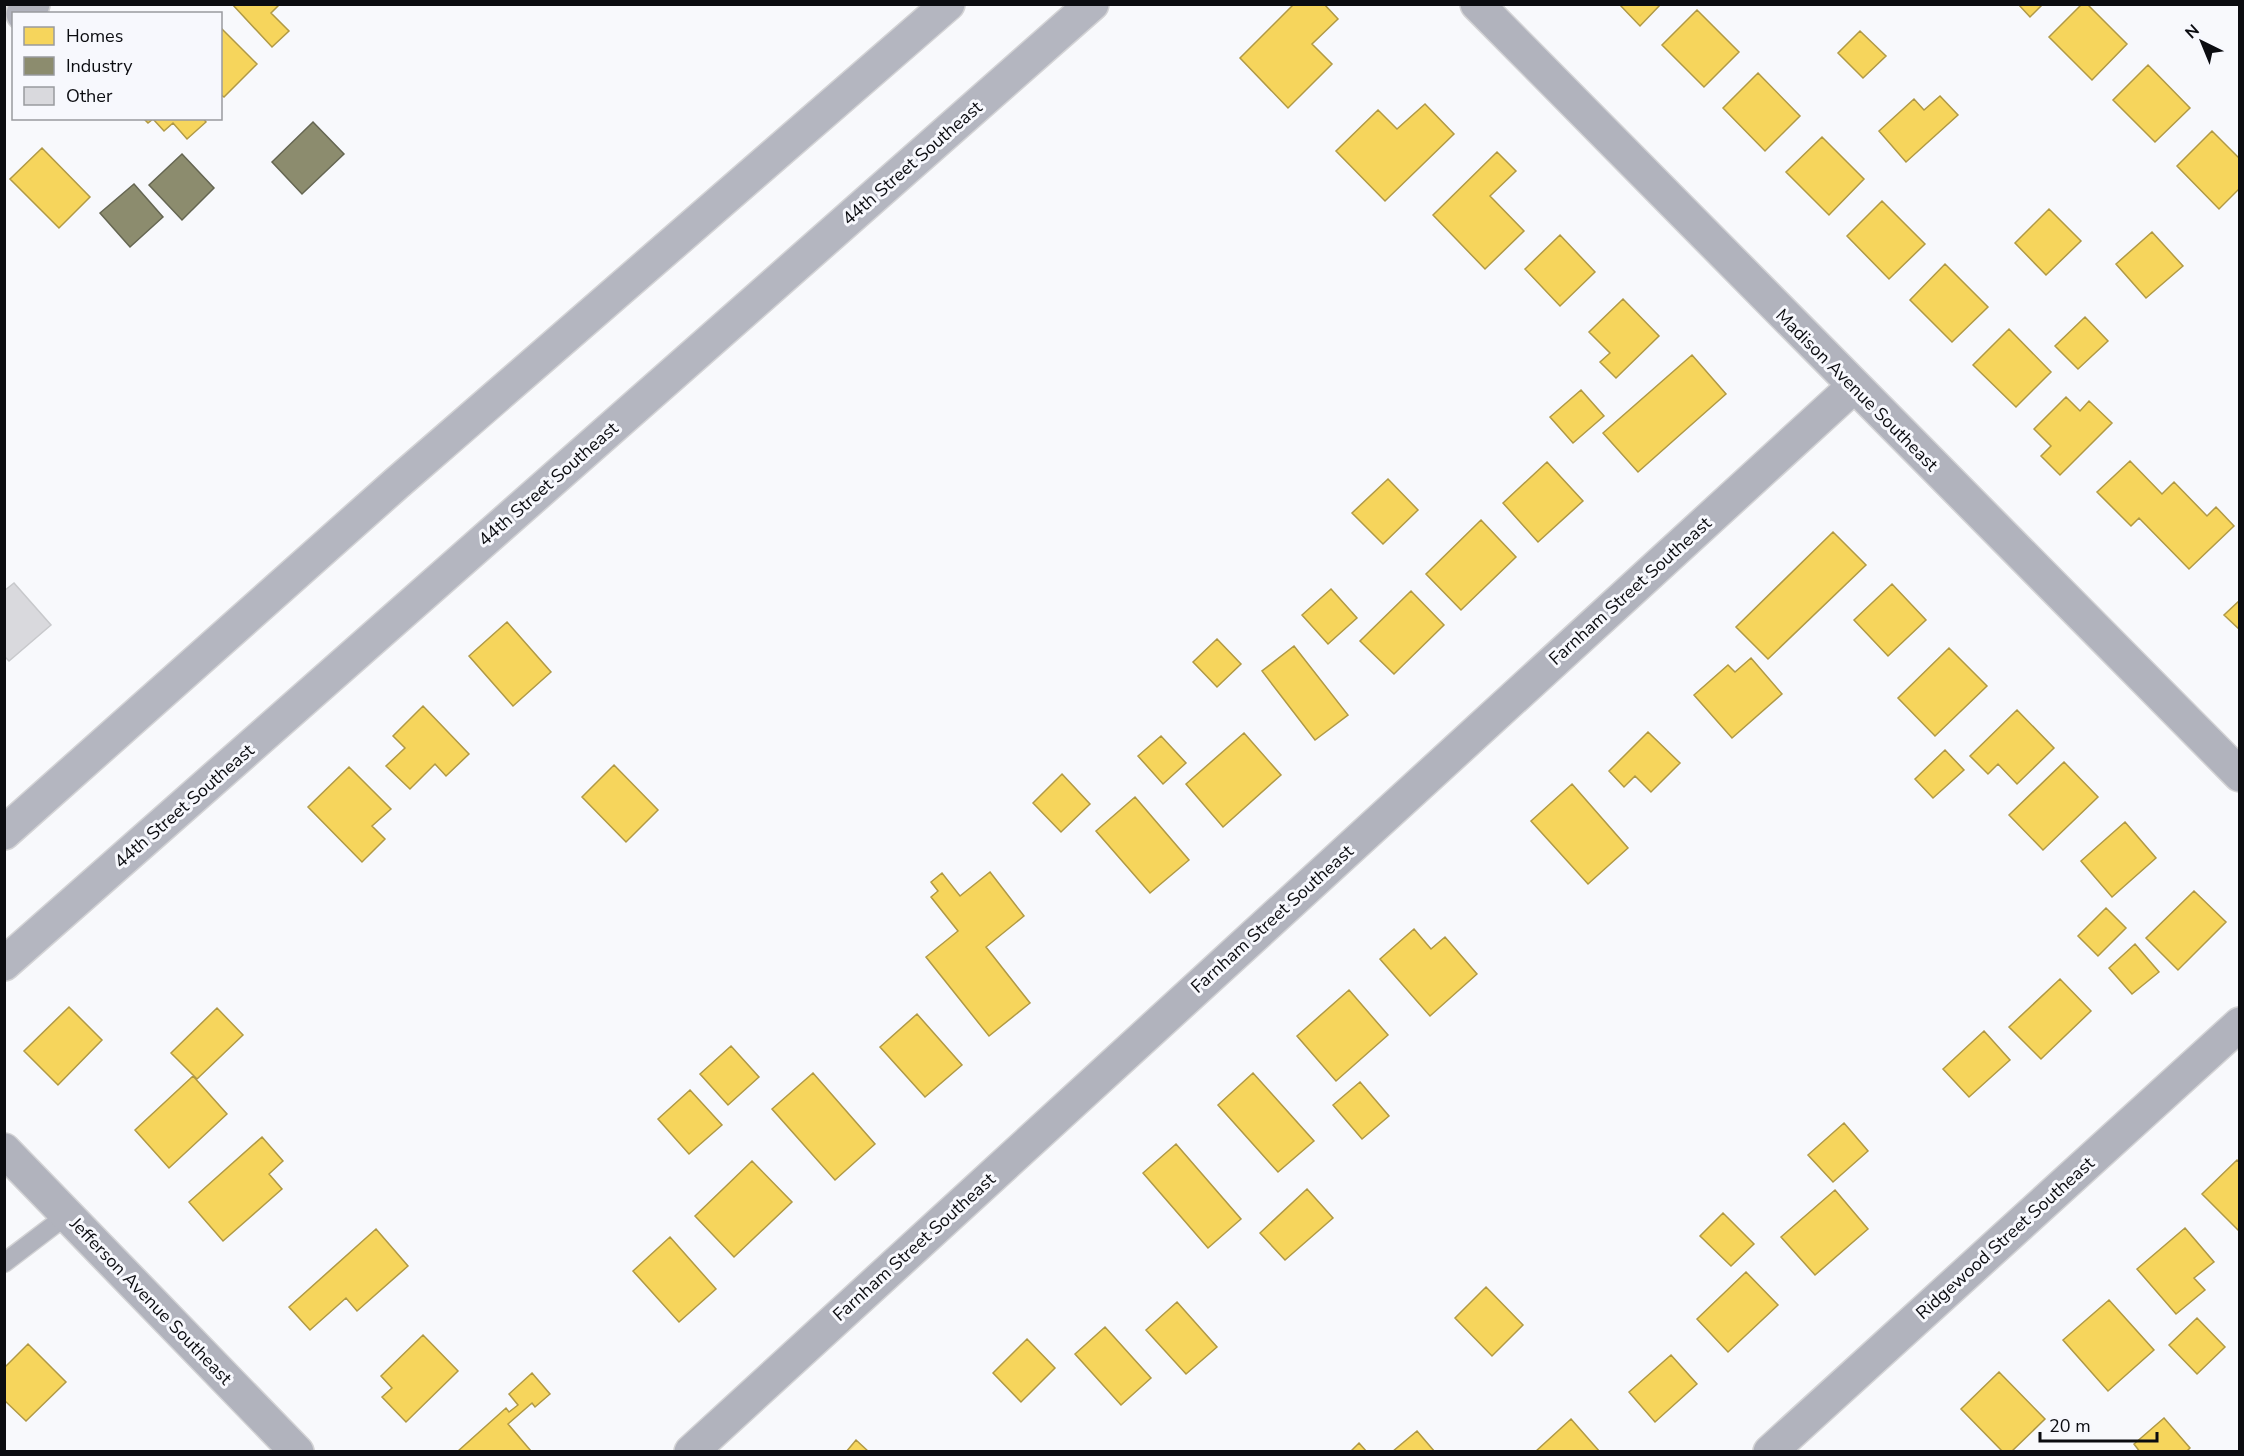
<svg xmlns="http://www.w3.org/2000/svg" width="2244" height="1456" viewBox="0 0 2244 1456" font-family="'Nunito Sans',sans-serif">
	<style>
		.homes { fill: #f6d55c; stroke: #b09945; stroke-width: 1.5 }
		.industry { fill: #8c8c6e; stroke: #656652; stroke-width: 1.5 }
		.building { fill: #d9d9dd; stroke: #c8c9cc; stroke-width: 1.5 }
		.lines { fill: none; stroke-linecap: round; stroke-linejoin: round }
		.service-casing { stroke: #d3d3d5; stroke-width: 21 }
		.minor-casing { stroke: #d3d3d5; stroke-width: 36 }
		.primary-casing { stroke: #d3d3d5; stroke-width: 36 }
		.service { stroke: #b1b3bd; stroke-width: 18 }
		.minor { stroke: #b1b3bd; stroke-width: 33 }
		.primary { stroke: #b4b6c0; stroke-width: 33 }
		.labels { text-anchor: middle; stroke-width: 6; stroke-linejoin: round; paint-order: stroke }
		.street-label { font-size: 18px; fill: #0b0c10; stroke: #f7f8fd }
	</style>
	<rect width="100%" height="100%" fill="#f8f9fc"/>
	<!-- homes -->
	<path class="homes" d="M 232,4 L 280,4 L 271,13 L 289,31 L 272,47 Z
		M 1294,4 L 1324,4 L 1338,19 L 1312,44 L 1332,64 L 1288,108 L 1240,58 Z
		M 1619,4 L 1661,4 L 1640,26 Z
		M 2018,4 L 2043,4 L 2030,17 Z
		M 2082,4 L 2087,4 L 2127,44 L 2092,80 L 2049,37 Z
		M 1697,10 L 1739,52 L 1704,87 L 1662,45 Z
		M 220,27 L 257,64 L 224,97 L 220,94 Z
		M 1860,31 L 1886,56 L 1863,78 L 1838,53 Z
		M 2148,65 L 2190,108 L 2155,142 L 2113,100 Z
		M 1758,73 L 1800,116 L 1765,151 L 1723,108 Z
		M 1940,96 L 1958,115 L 1906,162 L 1879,131 L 1914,99 L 1924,110 Z
		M 1425,104 L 1454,134 L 1385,201 L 1336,151 L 1378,110 L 1397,129 Z
		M 143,118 L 203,118 L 206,122 L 187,139 L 173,123 L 164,131 L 153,119 L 148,123 Z
		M 2212,131 L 2240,159 L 2240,188 L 2219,209 L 2177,166 Z
		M 1822,137 L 1864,179 L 1829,215 L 1786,172 Z
		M 42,148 L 90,197 L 59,228 L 10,179 Z
		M 1497,152 L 1516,171 L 1490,196 L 1524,231 L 1485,269 L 1433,215 Z
		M 1882,201 L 1925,244 L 1889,279 L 1847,236 Z
		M 2049,209 L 2081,241 L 2046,275 L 2015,243 Z
		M 2152,232 L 2183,266 L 2146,298 L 2116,264 Z
		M 1560,235 L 1595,272 L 1560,306 L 1525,269 Z
		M 1945,264 L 1988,307 L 1952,342 L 1910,300 Z
		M 1623,299 L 1659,336 L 1616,378 L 1600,362 L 1610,353 L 1589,332 Z
		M 2085,317 L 2108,341 L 2078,369 L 2055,346 Z
		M 2009,329 L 2051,372 L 2016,407 L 1973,365 Z
		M 1692,355 L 1726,394 L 1638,472 L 1603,433 Z
		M 1581,390 L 1604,416 L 1573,443 L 1550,417 Z
		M 2066,397 L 2080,411 L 2089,401 L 2112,423 L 2060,475 L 2041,456 L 2051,446 L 2034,429 Z
		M 2130,461 L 2162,494 L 2174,482 L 2207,516 L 2216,507 L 2234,526 L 2189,569 L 2139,518 L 2131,526 L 2097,492 Z
		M 1547,462 L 1583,501 L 1538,542 L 1503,503 Z
		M 1388,479 L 1418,510 L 1383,544 L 1352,513 Z
		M 1481,520 L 1516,557 L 1461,610 L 1426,574 Z
		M 1833,532 L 1866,565 L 1768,659 L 1736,627 Z
		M 1892,584 L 1926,620 L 1888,656 L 1854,620 Z
		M 1331,589 L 1357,618 L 1328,644 L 1302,615 Z
		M 1411,591 L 1444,625 L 1394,674 L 1360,641 Z
		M 2240,600 L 2240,630 L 2224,615 Z
		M 507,622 L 551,672 L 513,706 L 469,656 Z
		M 1217,639 L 1241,664 L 1217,687 L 1193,662 Z
		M 1294,646 L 1348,715 L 1315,740 L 1262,671 Z
		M 1949,648 L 1987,686 L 1935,736 L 1898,698 Z
		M 1751,658 L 1782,694 L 1732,738 L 1694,695 L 1728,665 L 1735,672 Z
		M 423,706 L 469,754 L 446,776 L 435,764 L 410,789 L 386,766 L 405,748 L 393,736 Z
		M 2017,710 L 2054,748 L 2017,784 L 1998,764 L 1988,774 L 1970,756 Z
		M 1648,732 L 1680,763 L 1651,792 L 1635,776 L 1624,787 L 1609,771 Z
		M 1244,733 L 1281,775 L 1223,827 L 1186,784 Z
		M 1161,736 L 1186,763 L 1163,784 L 1138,756 Z
		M 1945,750 L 1964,770 L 1933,798 L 1915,779 Z
		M 2064,762 L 2098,797 L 2043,850 L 2009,815 Z
		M 614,765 L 658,810 L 626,842 L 582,797 Z
		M 349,767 L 391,809 L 372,826 L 385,839 L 362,862 L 308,807 Z
		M 1062,774 L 1090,804 L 1061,832 L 1033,803 Z
		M 1572,784 L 1628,848 L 1588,884 L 1531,821 Z
		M 1135,797 L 1189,860 L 1150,893 L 1096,831 Z
		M 2125,822 L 2156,858 L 2112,897 L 2081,861 Z
		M 990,872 L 1024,916 L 986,947 L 1030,1003 L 989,1036 L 926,957 L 958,931 L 931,897 L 938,891 L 931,882 L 942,873 L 960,896 Z
		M 2194,891 L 2226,922 L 2178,970 L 2146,938 Z
		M 2106,908 L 2126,928 L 2098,956 L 2078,936 Z
		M 1414,929 L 1431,949 L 1445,937 L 1477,974 L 1430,1016 L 1380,959 Z
		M 2135,944 L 2159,972 L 2132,994 L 2109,968 Z
		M 2060,979 L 2091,1011 L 2041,1059 L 2009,1027 Z
		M 1349,990 L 1388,1035 L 1336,1081 L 1297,1036 Z
		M 69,1007 L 102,1040 L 58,1085 L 24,1051 Z
		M 217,1008 L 243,1035 L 197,1079 L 171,1053 Z
		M 917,1014 L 962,1065 L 925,1097 L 880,1047 Z
		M 1984,1031 L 2010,1060 L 1969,1097 L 1943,1069 Z
		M 731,1046 L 759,1077 L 728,1105 L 700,1074 Z
		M 813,1073 L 875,1144 L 835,1180 L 772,1109 Z
		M 1253,1073 L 1314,1141 L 1278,1172 L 1218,1105 Z
		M 193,1076 L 227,1114 L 169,1168 L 135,1130 Z
		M 1360,1082 L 1389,1116 L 1362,1139 L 1333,1105 Z
		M 690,1090 L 722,1125 L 689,1154 L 658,1119 Z
		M 1844,1123 L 1868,1151 L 1833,1182 L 1808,1155 Z
		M 262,1137 L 283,1161 L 269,1174 L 282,1189 L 223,1241 L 189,1202 Z
		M 1176,1144 L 1241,1219 L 1208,1248 L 1143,1173 Z
		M 2237,1160 L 2240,1163 L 2240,1232 L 2202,1194 Z
		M 752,1161 L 792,1202 L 734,1257 L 695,1216 Z
		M 1307,1189 L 1333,1218 L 1285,1260 L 1260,1233 Z
		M 1835,1190 L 1868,1229 L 1815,1275 L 1781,1237 Z
		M 1723,1213 L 1754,1244 L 1731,1266 L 1700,1236 Z
		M 2185,1228 L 2214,1262 L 2194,1278 L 2205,1290 L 2176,1314 L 2137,1269 Z
		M 376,1229 L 408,1266 L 357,1311 L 346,1298 L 310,1330 L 289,1307 Z
		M 670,1237 L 716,1289 L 679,1322 L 633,1271 Z
		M 1746,1272 L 1778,1305 L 1728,1352 L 1697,1319 Z
		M 1486,1287 L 1523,1325 L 1492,1356 L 1455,1318 Z
		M 2109,1300 L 2154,1350 L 2108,1391 L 2063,1340 Z
		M 1177,1302 L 1217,1347 L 1186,1374 L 1146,1330 Z
		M 2197,1318 L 2225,1347 L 2197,1374 L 2169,1345 Z
		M 1105,1327 L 1151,1378 L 1121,1405 L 1075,1354 Z
		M 423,1335 L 458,1371 L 406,1422 L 382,1397 L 392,1388 L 381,1376 Z
		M 1027,1339 L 1055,1368 L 1021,1402 L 993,1373 Z
		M 28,1344 L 66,1382 L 26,1421 L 4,1400 L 4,1368 Z
		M 1671,1355 L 1697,1384 L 1655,1422 L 1629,1392 Z
		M 1999,1372 L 2045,1419 L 2011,1452 L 2003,1452 L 1961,1409 Z
		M 532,1373 L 550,1394 L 535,1407 L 532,1403 L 508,1424 L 531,1451 L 457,1452 L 506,1408 L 509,1412 L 518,1405 L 509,1394 Z
		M 2164,1418 L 2190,1448 L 2186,1452 L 2140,1452 L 2134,1444 Z
		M 1571,1419 L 1600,1452 L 1535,1452 Z
		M 1417,1431 L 1435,1452 L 1392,1452 Z
		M 856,1440 L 869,1452 L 846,1452 Z
		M 1359,1443 L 1367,1452 L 1350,1452 Z"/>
	<!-- industry -->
	<path class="industry" d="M 313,122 L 344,154 L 302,194 L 272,162 Z
		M 182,154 L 214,188 L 182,220 L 149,185 Z
		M 134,184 L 163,217 L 130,247 L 100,213 Z"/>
	<!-- building -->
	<path class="building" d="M 14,583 L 51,625 L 9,661 L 4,656 L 4,591 Z"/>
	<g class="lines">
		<defs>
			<path id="service" d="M 4,1263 L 67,1215"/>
			<path id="minor" d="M 1477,4 L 2240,775
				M 23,14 L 33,4
				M 4,1150 L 297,1452
				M 691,1452 L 1853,387
				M 1770,1452 L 2240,1024"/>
			<path id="primary" d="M 4,833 L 397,483 L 948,4
				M 4,964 L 1092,4"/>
		</defs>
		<!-- service casing -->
		<use href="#service" class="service-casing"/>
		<!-- minor casing -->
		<use href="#minor" class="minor-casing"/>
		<!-- primary casing -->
		<use href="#primary" class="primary-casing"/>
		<!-- service -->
		<use href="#service" class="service"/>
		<!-- minor -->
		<use href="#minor" class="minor"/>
		<!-- primary -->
		<use href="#primary" class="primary"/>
	</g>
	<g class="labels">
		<!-- street labels -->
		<g class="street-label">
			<text transform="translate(912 163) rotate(-41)" y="6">44th Street Southeast</text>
			<text transform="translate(1857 390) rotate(45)" y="6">Madison Avenue Southeast</text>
			<text transform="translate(548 484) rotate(-41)" y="6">44th Street Southeast</text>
			<text transform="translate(1630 591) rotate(-42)" y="6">Farnham Street Southeast</text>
			<text transform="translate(184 806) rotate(-41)" y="6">44th Street Southeast</text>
			<text transform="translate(1272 919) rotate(-42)" y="6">Farnham Street Southeast</text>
			<text transform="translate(2005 1238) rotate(-42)" y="6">Ridgewood Street Southeast</text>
			<text transform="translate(914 1247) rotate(-42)" y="6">Farnham Street Southeast</text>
			<text transform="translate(151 1301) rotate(46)" y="6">Jefferson Avenue Southeast</text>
		</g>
	</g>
	<!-- border -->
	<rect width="2244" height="1456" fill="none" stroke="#0b0c10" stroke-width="12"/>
	<!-- legend -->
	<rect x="12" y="12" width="210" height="108" fill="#f7f8fd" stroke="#999a9e" stroke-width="1.5"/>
	<rect x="24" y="27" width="30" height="18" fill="#f6d55c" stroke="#999a9e" stroke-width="1.5"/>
	<text x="66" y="42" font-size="18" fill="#0b0c10">Homes</text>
	<rect x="24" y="57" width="30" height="18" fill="#8c8c6e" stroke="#999a9e" stroke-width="1.5"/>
	<text x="66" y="72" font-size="18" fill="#0b0c10">Industry</text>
	<rect x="24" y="87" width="30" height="18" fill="#d9d9dd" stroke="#999a9e" stroke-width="1.5"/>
	<text x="66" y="102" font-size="18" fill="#0b0c10">Other</text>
	<!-- north arrow -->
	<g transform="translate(2202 42) rotate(317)" stroke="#f7f8fd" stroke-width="4.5" paint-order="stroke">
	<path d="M0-4.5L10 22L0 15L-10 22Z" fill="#0b0c10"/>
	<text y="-9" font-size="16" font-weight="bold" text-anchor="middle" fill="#0b0c10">N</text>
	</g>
	<!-- scale -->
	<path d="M2040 1432v9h117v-9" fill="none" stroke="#0b0c10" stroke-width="3"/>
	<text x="2049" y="1432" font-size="18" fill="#0b0c10" stroke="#f7f8fd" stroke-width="4.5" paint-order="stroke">20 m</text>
</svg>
